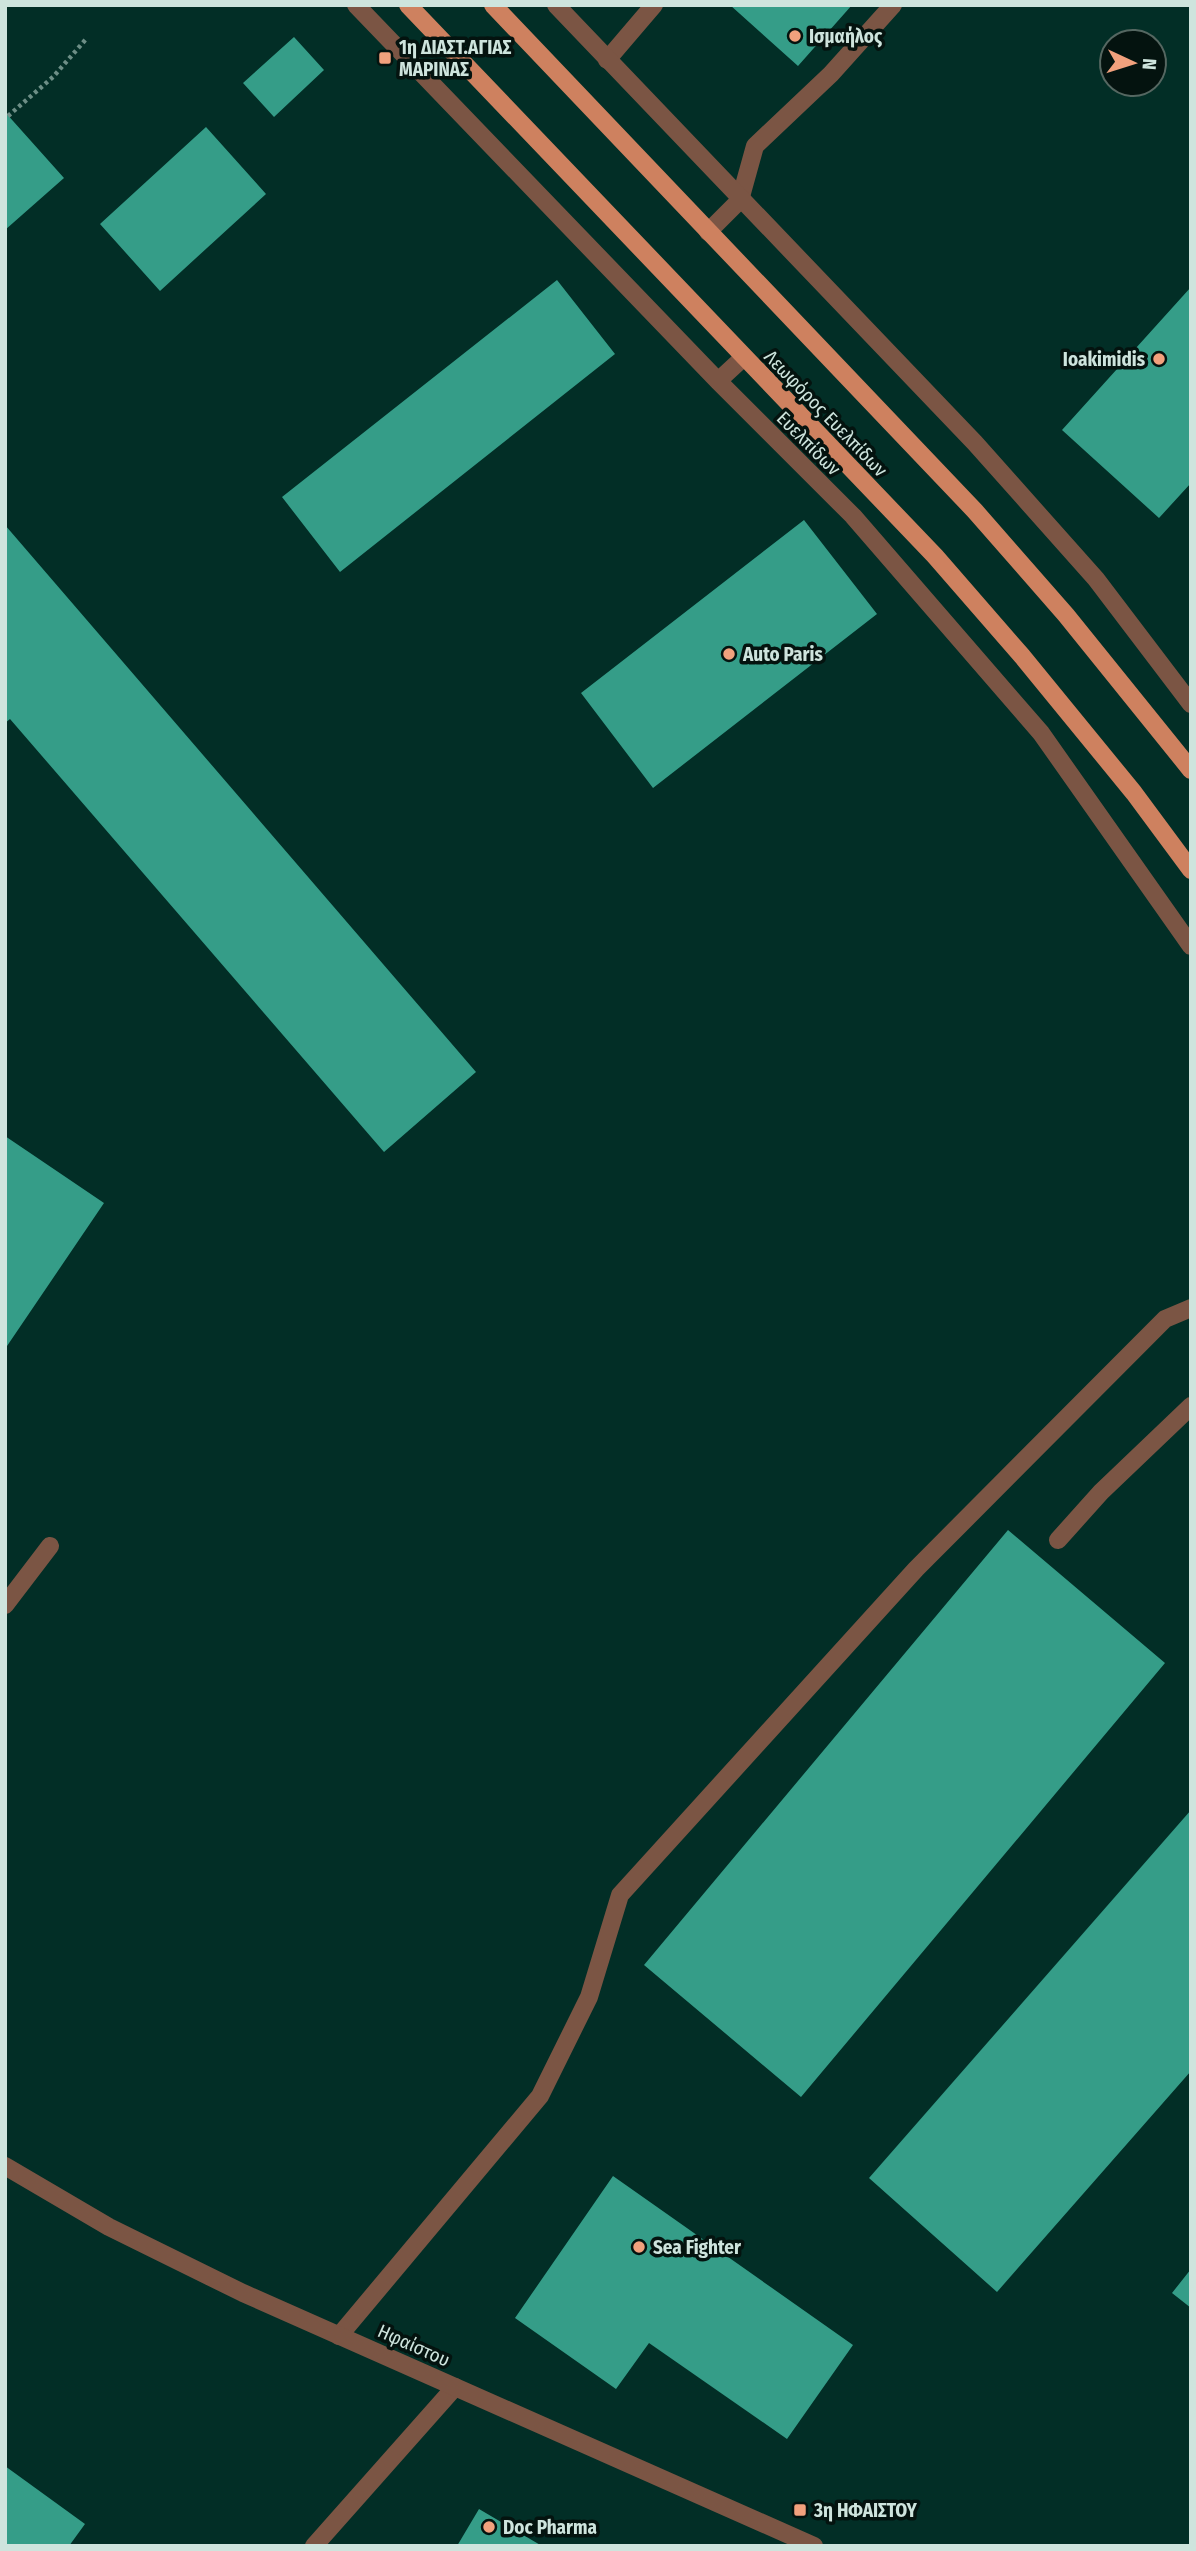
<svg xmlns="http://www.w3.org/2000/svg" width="1196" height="2551" viewBox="0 0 1196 2551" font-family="'Fira Sans Condensed',sans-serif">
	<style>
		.building { fill: #359d88 }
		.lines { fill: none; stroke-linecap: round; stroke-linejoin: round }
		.path { stroke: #6d8e86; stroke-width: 4.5; stroke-dasharray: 3.5 3.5; stroke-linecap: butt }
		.service { stroke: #7b5544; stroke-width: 18 }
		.minor { stroke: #7b5544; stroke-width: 18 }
		.tertiary { stroke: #7b5544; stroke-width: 18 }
		.primary { stroke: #ce815f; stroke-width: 18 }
		.poi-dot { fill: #f1a17d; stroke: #04130f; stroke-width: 2.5 }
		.labels { text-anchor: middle; stroke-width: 7; stroke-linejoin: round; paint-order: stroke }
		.poi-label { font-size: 19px; font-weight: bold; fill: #cee4dd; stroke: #04130f; text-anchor: start }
		.street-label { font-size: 19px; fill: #cee4dd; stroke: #04130f }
	</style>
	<rect width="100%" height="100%" fill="#022e26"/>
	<!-- building -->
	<path class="building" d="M 730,5 L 852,5 L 798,66 Z
		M 294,37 L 324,70 L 274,117 L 243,83 Z
		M 5,112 L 64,178 L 5,230 Z
		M 206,127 L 266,194 L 160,291 L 100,224 Z
		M 557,280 L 615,354 L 340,572 L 282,497 Z
		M 1191,287 L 1191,483 L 1159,518 L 1062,430 Z
		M 804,520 L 877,614 L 653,788 L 581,693 Z
		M 5,525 L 476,1072 L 384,1152 L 10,719 L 5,723 Z
		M 5,1136 L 104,1203 L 5,1349 Z
		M 1008,1530 L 1165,1663 L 801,2097 L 644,1965 Z
		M 1191,1810 L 1191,2071 L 997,2292 L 869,2178 Z
		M 613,2176 L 853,2345 L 787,2439 L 649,2343 L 616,2389 L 515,2318 Z
		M 1191,2269 L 1191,2308 L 1172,2293 Z
		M 5,2466 L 85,2524 L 69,2546 L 5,2546 Z
		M 479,2509 L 542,2546 L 457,2546 Z"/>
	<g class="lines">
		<!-- path -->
		<path class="path" d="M 8,116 L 53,77 L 87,38"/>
		<!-- service -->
		<path class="service" d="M 607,60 L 654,5
			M 740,200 L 755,146 L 831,74 L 893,5
			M 1058,1540 L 1101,1492 L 1191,1406
			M 5,1605 L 50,1546
			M 314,2546 L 455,2387"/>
		<!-- minor -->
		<path class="minor" d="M 356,5 L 718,381 L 853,516 L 1041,733 L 1191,946
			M 556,5 L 975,443 L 1096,579 L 1191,704
			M 708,232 L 740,200
			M 718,381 L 744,357
			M 339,2336 L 540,2096 L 589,1997 L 620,1895 L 916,1569 L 1165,1319 L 1191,1308"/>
		<!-- tertiary -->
		<path class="tertiary" d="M 5,2166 L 109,2227 L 243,2293 L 814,2546"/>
		<!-- primary -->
		<path class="primary" d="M 408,5 L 935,556 L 1022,656 L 1134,793 L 1191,870
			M 493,5 L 975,511 L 1066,615 L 1191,770"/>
	</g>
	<!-- markers -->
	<g class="poi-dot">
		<circle cx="795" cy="36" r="7"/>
		<rect x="378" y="51" width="14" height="14" rx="3.5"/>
		<circle cx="1159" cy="359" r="7"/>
		<circle cx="729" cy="654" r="7"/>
		<circle cx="639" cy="2247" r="7"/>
		<rect x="793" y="2503" width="14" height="14" rx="3.5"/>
		<circle cx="489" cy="2527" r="7"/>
	</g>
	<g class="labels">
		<!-- poi labels -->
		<g class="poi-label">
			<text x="809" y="43">Ισμαήλος</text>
			<text x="399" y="54">1η ΔΙΑΣΤ.ΑΓΙΑΣ<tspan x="399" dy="22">ΜΑΡΙΝΑΣ</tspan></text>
			<text x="1145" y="366" text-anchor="end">Ioakimidis</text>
			<text x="743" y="661">Auto Paris</text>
			<text x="653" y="2254">Sea Fighter</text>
			<text x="814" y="2517">3η ΗΦΑΙΣΤΟΥ</text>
			<text x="503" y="2534">Doc Pharma</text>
		</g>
		<!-- street labels -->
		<g class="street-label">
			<text transform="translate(826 413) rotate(46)" y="7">Λεωφόρος Ευελπίδων</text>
			<text transform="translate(809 443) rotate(45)" y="7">Ευελπίδων</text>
			<text transform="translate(414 2345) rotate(24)" y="7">Ηφαίστου</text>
		</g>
	</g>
	<!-- border -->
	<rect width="1196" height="2551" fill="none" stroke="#cee4dd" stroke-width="14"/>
	<!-- north arrow -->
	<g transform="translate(1133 63) rotate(94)"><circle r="33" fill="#04130f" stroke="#556761" stroke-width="2"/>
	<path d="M0-5L12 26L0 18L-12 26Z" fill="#f1a17d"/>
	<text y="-10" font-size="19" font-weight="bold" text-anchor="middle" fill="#cee4dd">N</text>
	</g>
</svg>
